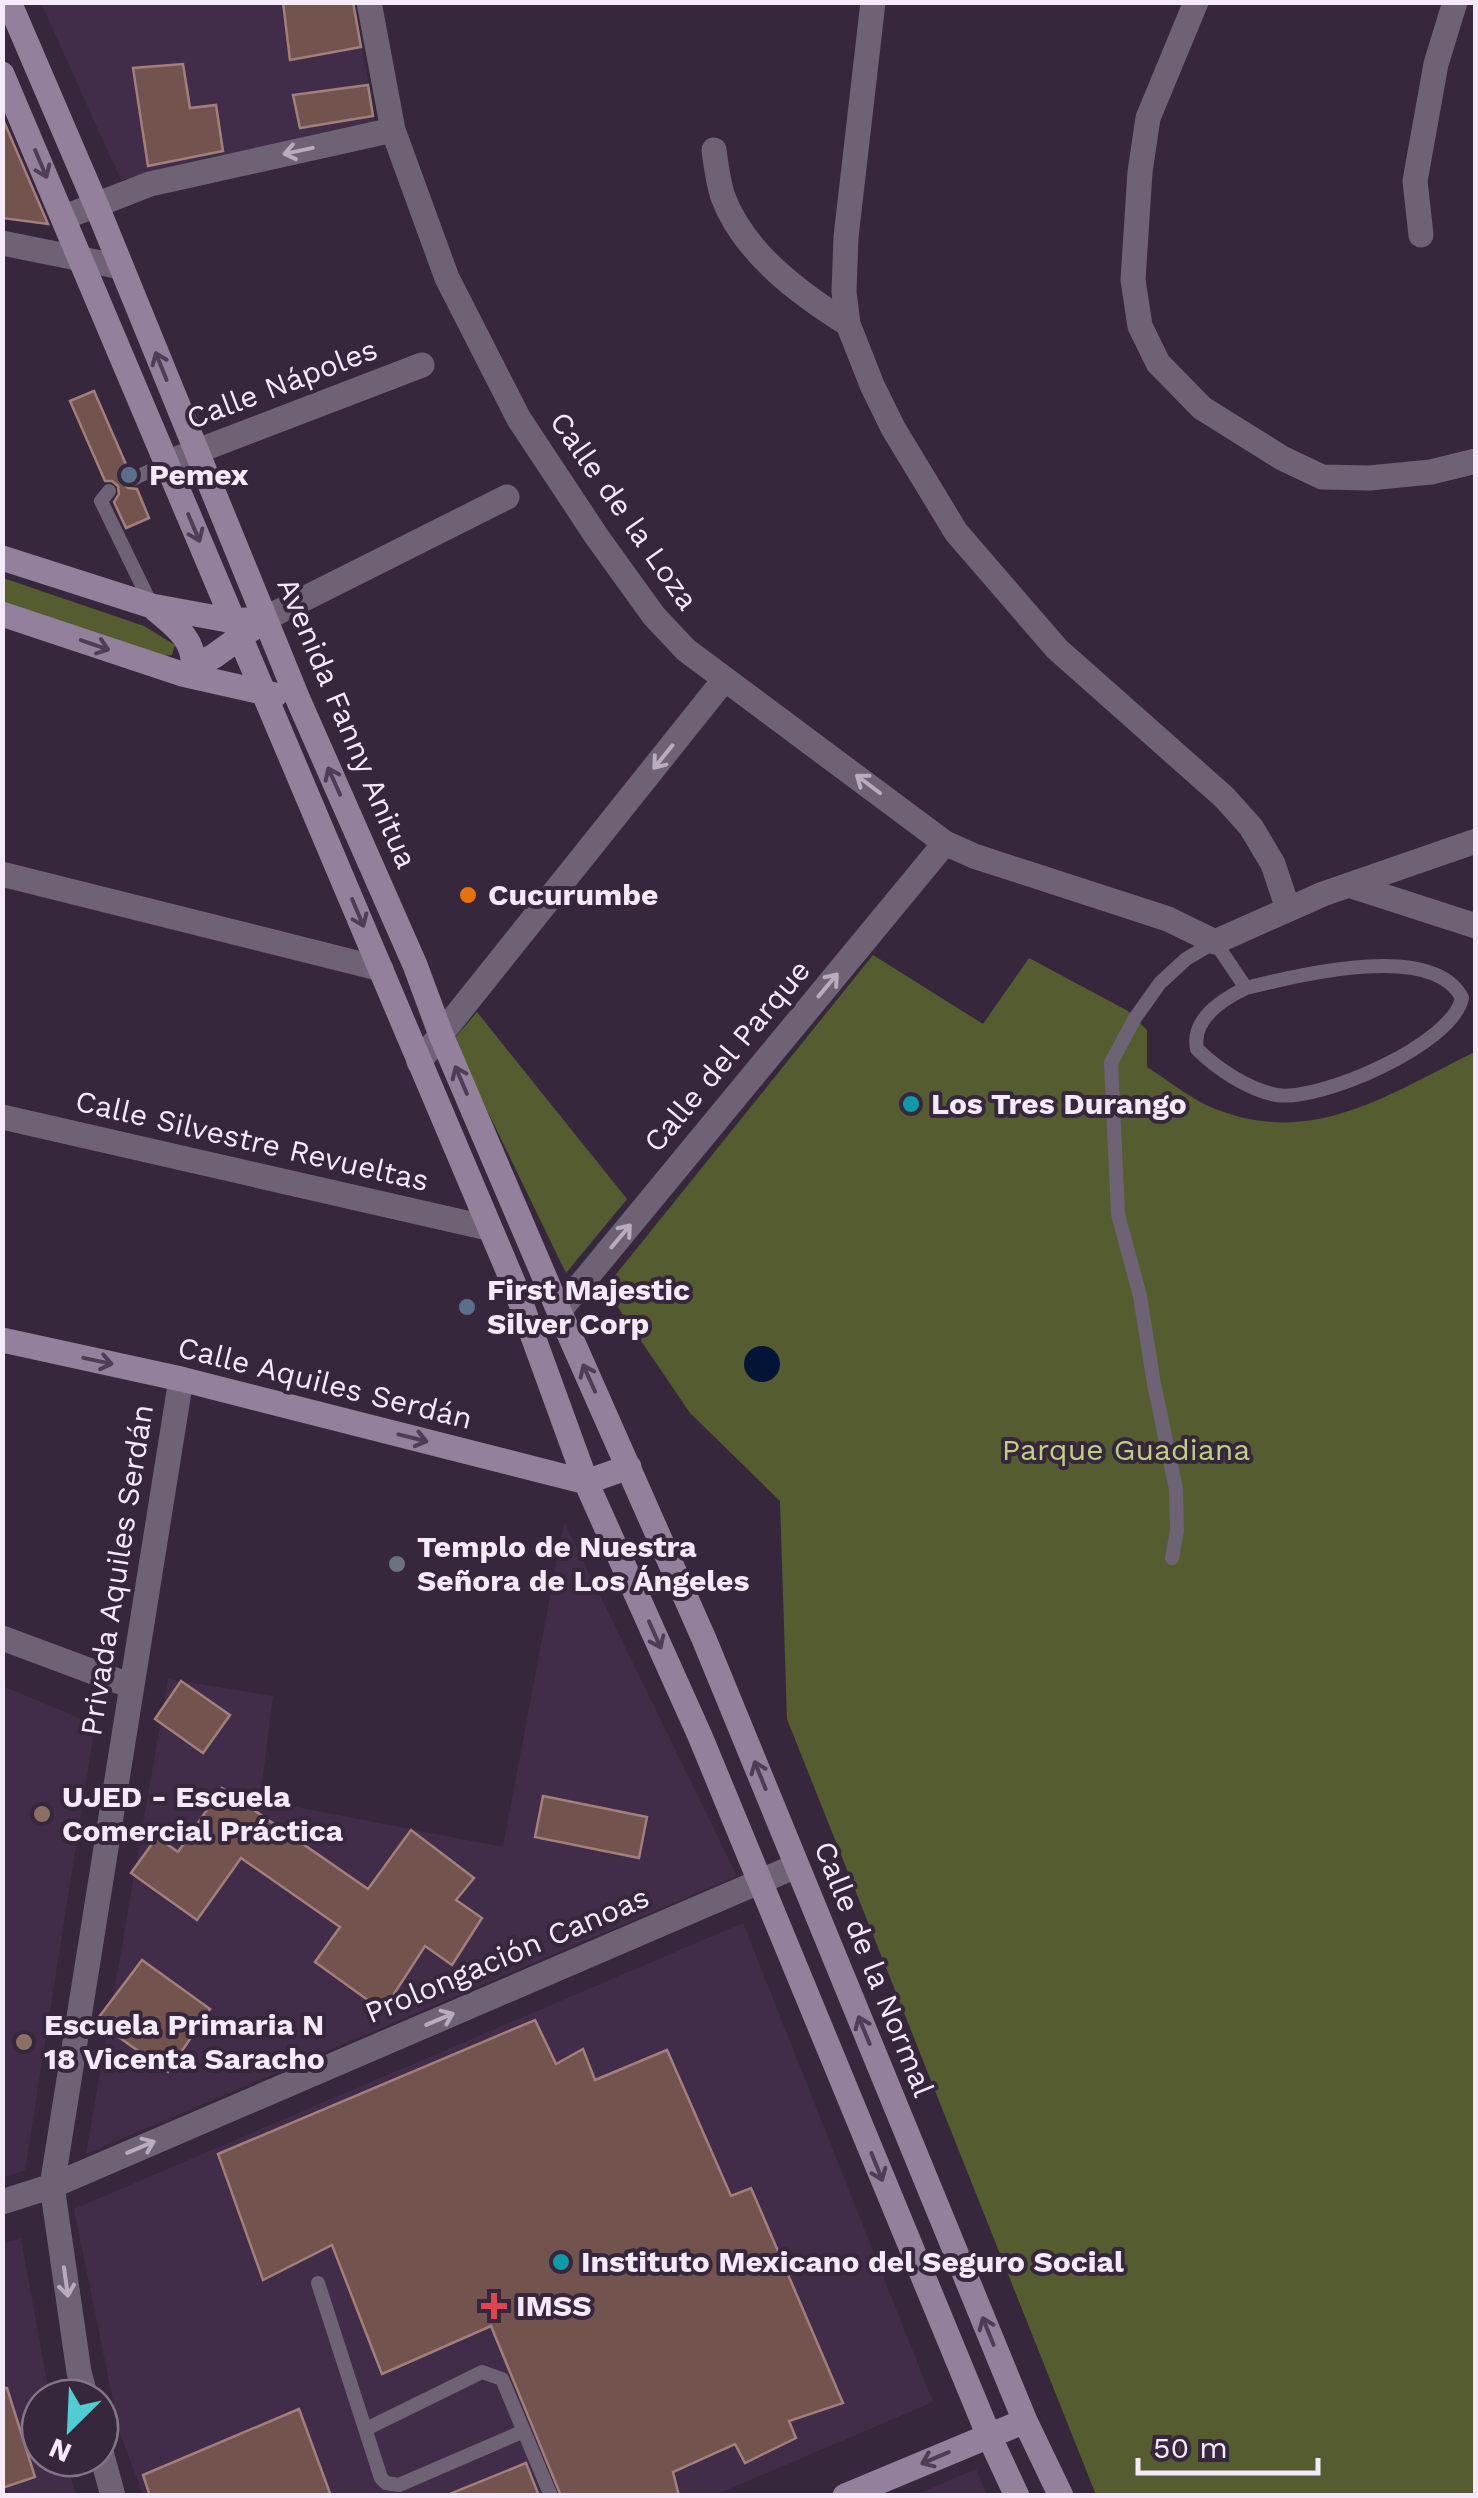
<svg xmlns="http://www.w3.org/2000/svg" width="1478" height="2498" viewBox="0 0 1478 2498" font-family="'Work Sans',sans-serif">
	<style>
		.built { fill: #412d49 }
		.green { fill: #555d30 }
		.water { fill: #041436 }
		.building { fill: #73534e; stroke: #a27f7a; stroke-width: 2.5 }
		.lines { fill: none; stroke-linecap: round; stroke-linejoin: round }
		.lane { stroke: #6e6375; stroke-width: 14 }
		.street { stroke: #6e6375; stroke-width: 25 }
		.secondary { stroke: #92809d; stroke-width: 25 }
		.oneway { stroke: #b8adbe }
		.oneway2 { stroke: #4e3d55 }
		.service-dot { fill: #5c6f8a; stroke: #37273d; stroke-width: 4 }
		.food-dot { fill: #e8710a; stroke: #37273d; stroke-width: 4 }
		.culture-dot { fill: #0f9aa8; stroke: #37273d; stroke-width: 4 }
		.worship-dot { fill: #6b7280; stroke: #37273d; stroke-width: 4 }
		.education-dot { fill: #8d6e63; stroke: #37273d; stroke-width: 4 }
		.health-dot { fill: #e0444e; stroke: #37273d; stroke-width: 4 }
		.labels { text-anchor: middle; stroke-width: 8; stroke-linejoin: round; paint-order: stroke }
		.street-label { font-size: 30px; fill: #f4eaf9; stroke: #37273d }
		.poi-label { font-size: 30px; font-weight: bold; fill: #f4eaf9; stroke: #37273d; text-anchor: start }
		.park-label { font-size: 30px; fill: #c1cf83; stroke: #37273d }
	</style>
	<rect width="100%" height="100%" fill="#37273d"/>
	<!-- built -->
	<path class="built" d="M 41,3 L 355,3 L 375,124 L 121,180 Z
		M 564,1522 L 737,1876 L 86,2154 L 168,1679 L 273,1696 L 260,1800 L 503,1847 Z
		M 3,1686 L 95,1725 L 25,2170 L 3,2178 Z
		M 743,1923 L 933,2402 L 715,2495 L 143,2495 L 119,2430 L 74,2209 Z
		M 21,2239 L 50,2398 L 40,2398 L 40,2458 L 65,2458 L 76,2495 L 3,2495 L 2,2243 Z
		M 976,2469 L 987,2495 L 915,2495 Z"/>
	<!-- green -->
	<path class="green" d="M 3,578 L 144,626 L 175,645 L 172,655 L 161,656 L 3,606 Z
		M 873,955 L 983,1024 L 1029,958 L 1128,1011 L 1147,1030 L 1147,1067 C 1166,1079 1186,1095 1206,1105 C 1308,1151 1385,1096 1475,1052 L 1475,2495 L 1096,2495 L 787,1719 L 780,1501 L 690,1413 L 605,1288 Z
		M 477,1012 L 627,1199 L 566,1273 L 453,1040 Z"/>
	<!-- water -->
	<path class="water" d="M744 1364a18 18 0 1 1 36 0a18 18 0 1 1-36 0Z"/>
	<!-- building -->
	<path class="building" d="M 283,2 L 353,2 L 361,47 L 290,60 Z
		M 183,64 L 190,108 L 216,105 L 223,151 L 148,166 L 133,68 Z
		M 368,85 L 373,116 L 300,128 L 293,95 Z
		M 2,117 L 48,224 L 2,218 Z
		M 94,391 L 128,469 L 124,474 L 123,483 L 128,488 L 137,489 L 149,518 L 126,528 L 114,502 L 119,494 L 118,486 L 112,481 L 105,481 L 70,401 Z
		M 181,1681 L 230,1715 L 203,1753 L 155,1719 Z
		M 222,1788 L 368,1889 L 411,1830 L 474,1878 L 456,1900 L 482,1918 L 452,1965 L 425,1946 L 383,2011 L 315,1962 L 340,1927 L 241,1858 L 197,1920 L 131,1873 L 157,1837 L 178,1852 Z
		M 543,1796 L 647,1817 L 639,1858 L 535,1837 Z
		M 142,1960 L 210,2009 L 168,2072 L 96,2021 Z
		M 535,2020 L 556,2064 L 583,2049 L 595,2080 L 667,2050 L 731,2196 L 751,2188 L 843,2403 L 789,2421 L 796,2438 L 745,2463 L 735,2444 L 673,2472 L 679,2496 L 561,2496 L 491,2326 L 382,2374 L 332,2245 L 263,2280 L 218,2154 Z
		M 2,2388 L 7,2388 L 35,2477 L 2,2488 Z
		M 299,2409 L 331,2496 L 150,2496 L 143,2475 Z
		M 526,2463 L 539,2496 L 447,2496 L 447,2495 Z"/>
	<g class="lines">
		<!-- lane -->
		<path class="lane" d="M 133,479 L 166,463
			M 109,491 L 101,501 L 152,606
			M 1172,1558 L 1177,1531 L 1176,1489 L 1154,1384 L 1140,1296 L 1118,1214 L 1111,1063 L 1135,1018 L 1160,983 L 1186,959 L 1215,942 L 1246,988 C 1223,999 1191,1019 1197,1049 C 1217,1069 1249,1090 1277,1095 C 1320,1102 1453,1044 1462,998 C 1433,940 1296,976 1246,988
			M 318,2283 L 381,2478 L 386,2483 L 399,2485 L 524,2431
			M 366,2429 L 482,2372 L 502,2379 L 551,2496"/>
		<!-- street -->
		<path class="street" d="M 369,2 L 393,130 L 447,278 L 519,419 L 597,537 L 654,616 L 686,650 L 945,843 L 974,856 L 1168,919 L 1215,942 L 1323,894 L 1476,841
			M 873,2 L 846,237 L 844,292 L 848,324 L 872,385 L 893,428 L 956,532 L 1057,649 L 1224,797 L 1251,827 L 1273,864 L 1288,909
			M 1196,2 L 1148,118 L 1140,172 L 1133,280 L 1140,326 L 1158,363 L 1202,408 L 1282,458 L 1322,477 L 1369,478 L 1431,472 L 1476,461
			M 714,150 C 716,165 718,182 723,197 C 744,253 800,294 848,324
			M 65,217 L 150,184 L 393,130
			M 1421,235 L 1415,181 L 1436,64 L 1455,2
			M 2,243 L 121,267
			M 166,463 L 422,365
			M 266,618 L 507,497
			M 2,874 L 381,969
			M 1352,886 L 1476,926
			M 419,1062 L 724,680
			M 2,1117 L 488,1228
			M 559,1311 L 945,843
			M 2,1638 L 131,1686
			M 2,2202 L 52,2186 L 796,1866
			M 86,2398 L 79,2372 L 52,2186 L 181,1379
			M 100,2448 L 113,2496"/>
		<!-- secondary -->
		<path class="secondary" d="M 9,2 L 97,207 L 297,697 L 415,965 L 441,1035 L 559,1311 L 704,1639 L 1025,2421 L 1061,2496
			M 2,74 L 515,1287 L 586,1482 L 700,1736 L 989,2436 L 1017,2496
			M 2,558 L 152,606 L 233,621 L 246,620
			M 155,609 C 175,626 196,640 193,669
			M 2,614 L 182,674 L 275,695
			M 182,674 L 214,656 L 253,628
			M 2,1340 L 181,1379 L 586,1482 L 629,1467
			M 845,2496 L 1025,2421"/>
	</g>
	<!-- one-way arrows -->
	<defs><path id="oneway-shaft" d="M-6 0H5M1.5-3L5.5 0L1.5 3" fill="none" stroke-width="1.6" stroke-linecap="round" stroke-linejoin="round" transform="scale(2.5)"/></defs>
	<g class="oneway">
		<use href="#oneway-shaft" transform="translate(298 151) rotate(168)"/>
		<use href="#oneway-shaft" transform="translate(663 757) rotate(129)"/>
		<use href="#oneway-shaft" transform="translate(868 784) rotate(-143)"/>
		<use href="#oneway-shaft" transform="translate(828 985) rotate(-50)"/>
		<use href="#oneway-shaft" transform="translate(621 1236) rotate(-50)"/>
		<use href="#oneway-shaft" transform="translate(440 2019) rotate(-23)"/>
		<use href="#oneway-shaft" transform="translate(141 2147) rotate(-23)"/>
		<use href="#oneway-shaft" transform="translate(66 2282) rotate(82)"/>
	</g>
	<g class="oneway2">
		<use href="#oneway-shaft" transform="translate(41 164) rotate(67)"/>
		<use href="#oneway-shaft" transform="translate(161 366) rotate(-112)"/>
		<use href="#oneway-shaft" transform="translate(194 528) rotate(67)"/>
		<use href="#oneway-shaft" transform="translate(95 645) rotate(19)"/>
		<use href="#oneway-shaft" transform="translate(334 781) rotate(-114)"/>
		<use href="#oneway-shaft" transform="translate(358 913) rotate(67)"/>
		<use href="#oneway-shaft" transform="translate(461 1080) rotate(-113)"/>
		<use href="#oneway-shaft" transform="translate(98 1361) rotate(12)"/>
		<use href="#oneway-shaft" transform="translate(589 1378) rotate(-114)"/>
		<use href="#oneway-shaft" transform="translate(413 1438) rotate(14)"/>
		<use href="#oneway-shaft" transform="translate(655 1635) rotate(66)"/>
		<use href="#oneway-shaft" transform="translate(760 1775) rotate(-112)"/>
		<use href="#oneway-shaft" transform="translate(864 2030) rotate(-112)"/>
		<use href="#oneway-shaft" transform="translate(877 2167) rotate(68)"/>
		<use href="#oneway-shaft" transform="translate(988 2331) rotate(-112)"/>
		<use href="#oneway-shaft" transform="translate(935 2458) rotate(157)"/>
	</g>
	<!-- markers -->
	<g class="service-dot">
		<circle cx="129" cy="475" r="10"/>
		<circle cx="467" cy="1307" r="10"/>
	</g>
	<circle class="food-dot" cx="468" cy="895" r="10"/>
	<g class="culture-dot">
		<circle cx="911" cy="1104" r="10"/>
		<circle cx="561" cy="2262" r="10"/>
	</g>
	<circle class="worship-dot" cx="397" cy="1564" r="10"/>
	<g class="education-dot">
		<circle cx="42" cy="1814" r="10"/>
		<circle cx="24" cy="2042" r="10"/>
	</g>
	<path class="health-dot" d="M489 2291h10v10h10v10h-10v10h-10v-10h-10v-10h10z"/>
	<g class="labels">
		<!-- street labels -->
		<g class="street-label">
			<text transform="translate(282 384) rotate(-21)" y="10">Calle Nápoles</text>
			<text transform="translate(624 511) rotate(55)" y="10">Calle de la Loza</text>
			<text transform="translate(347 723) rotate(67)" y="10">Avenida Fanny Anitua</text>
			<text transform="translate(727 1056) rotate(-50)" y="10">Calle del Parque</text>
			<text transform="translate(252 1141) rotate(13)" y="10">Calle Silvestre Revueltas</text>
			<text transform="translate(325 1383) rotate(14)" y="10">Calle Aquiles Serdán</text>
			<text transform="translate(117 1570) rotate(-81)" y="10">Privada Aquiles Serdán</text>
			<text transform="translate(507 1955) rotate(-23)" y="10">Prolongación Canoas</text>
			<text transform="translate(874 1969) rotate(68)" y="10">Calle de la Normal</text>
		</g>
		<!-- poi labels -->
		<g class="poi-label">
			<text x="149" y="485">Pemex</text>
			<text x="488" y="905">Cucurumbe</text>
			<text x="931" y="1114">Los Tres Durango</text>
			<text x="487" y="1300">First Majestic<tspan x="487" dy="34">Silver Corp</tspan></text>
			<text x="417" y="1557">Templo de Nuestra<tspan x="417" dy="34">Señora de Los Ángeles</tspan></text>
			<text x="62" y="1807">UJED - Escuela<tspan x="62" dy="34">Comercial Práctica</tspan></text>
			<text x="44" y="2035">Escuela Primaria N<tspan x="44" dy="34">18 Vicenta Saracho</tspan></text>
			<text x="581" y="2272">Instituto Mexicano del Seguro Social</text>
			<text x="516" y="2316">IMSS</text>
		</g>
		<!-- park labels -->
		<g class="park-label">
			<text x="1126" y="1460">Parque Guadiana</text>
		</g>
	</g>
	<!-- border -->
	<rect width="1478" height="2498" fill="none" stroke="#f4eaf9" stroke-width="10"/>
	<!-- north arrow -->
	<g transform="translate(70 2428) rotate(204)"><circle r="48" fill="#37273d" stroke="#837588" stroke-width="2.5"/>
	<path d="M0-8L18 38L0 25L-18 38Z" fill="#51ccd2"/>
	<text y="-15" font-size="28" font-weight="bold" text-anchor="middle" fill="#f4eaf9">N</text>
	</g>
	<!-- scale -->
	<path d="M1138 2458v15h180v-15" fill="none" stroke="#f4eaf9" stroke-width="5"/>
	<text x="1153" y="2458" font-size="30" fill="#f4eaf9" stroke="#37273d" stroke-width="8" paint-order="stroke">50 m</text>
</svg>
